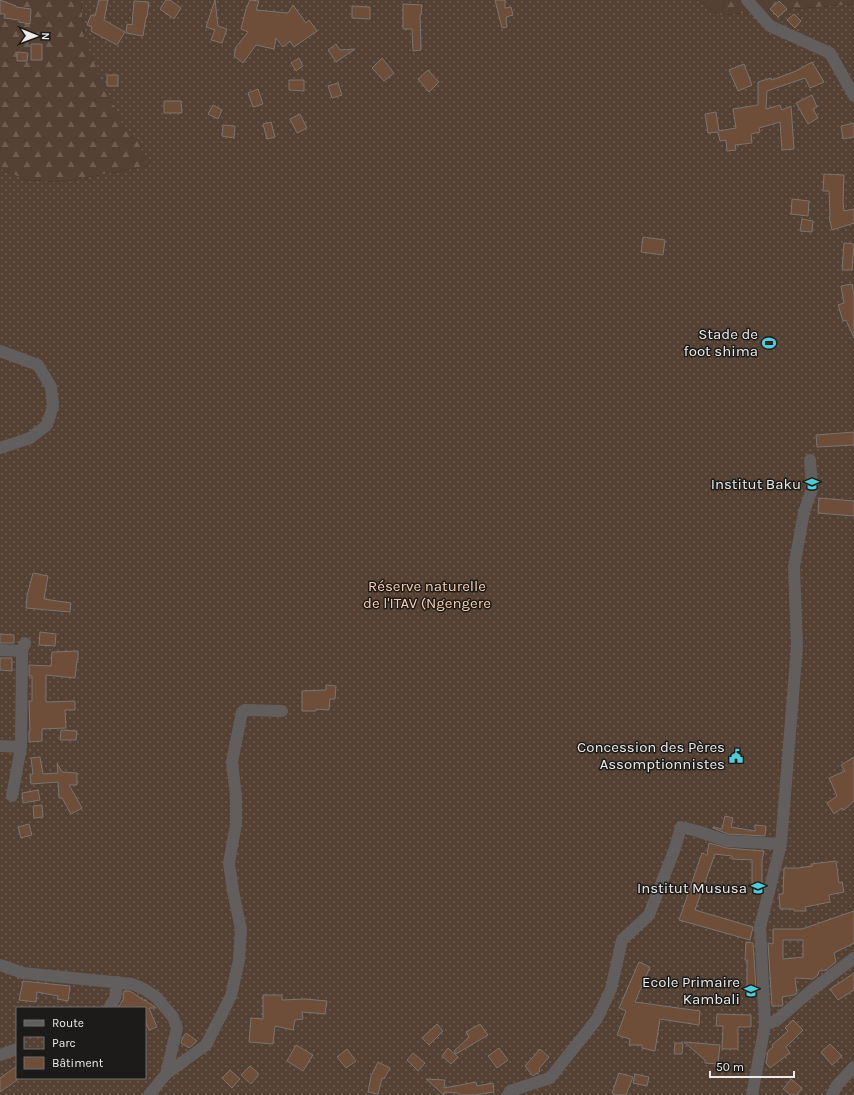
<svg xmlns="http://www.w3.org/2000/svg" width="854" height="1095" viewBox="0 0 854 1095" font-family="Karla,sans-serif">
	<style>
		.green { fill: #554134 }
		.forest { fill: url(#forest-firs) }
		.park { fill: url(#park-dots); fill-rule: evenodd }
		.building { fill: #6e4e38; stroke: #787573; fill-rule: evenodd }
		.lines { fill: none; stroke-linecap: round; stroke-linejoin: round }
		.minor { stroke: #615e5d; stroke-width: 12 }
		.labels { text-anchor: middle; stroke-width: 3; stroke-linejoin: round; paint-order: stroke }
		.poi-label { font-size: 15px; fill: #ecebea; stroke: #1d1b19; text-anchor: end }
		.park-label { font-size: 15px; fill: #fbccac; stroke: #1d1b19 }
	</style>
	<defs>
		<pattern id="forest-firs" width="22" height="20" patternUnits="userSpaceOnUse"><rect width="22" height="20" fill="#554134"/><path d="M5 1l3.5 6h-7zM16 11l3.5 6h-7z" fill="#6e5d52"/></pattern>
		<pattern id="park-dots" width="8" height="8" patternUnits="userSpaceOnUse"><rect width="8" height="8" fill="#554134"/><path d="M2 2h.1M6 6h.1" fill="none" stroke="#6e5d52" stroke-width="1.8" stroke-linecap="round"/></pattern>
	</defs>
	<rect width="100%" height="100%" fill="#262423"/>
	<!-- green -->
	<path class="green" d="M 697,0 L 725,0 L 720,15 Z"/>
	<!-- forest -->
	<path class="forest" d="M 0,0 L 81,0 L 84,37 L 122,124 L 136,136 L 148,166 L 62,182 L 27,180 L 0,169 Z
		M 725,0 L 854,0 L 854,4 L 720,15 Z"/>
	<!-- park -->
	<path class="park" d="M 81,0 L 697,0 L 720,15 L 854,4 L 854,1095 L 0,1095 L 0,169 L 27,180 L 62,182 L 148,166 L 136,137 L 122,124 L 98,73 L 84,37 ZM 17,1008 L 145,1008 L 145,1078 L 17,1078 Z"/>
	<!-- building -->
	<path class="building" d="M 0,0 L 16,6 L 16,7 L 31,9 L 30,24 L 19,22 L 19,20 L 4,18 L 5,14 L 0,14 Z
		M 99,0 L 108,0 L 104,20 L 125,32 L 117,45 L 91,31 L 92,27 L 87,25 L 91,15 L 95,16 Z
		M 166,0 L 170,0 L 181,8 L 174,19 L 160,9 Z
		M 215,0 L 218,26 L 227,29 L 222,43 L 211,40 L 215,30 L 206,27 Z
		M 250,0 L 259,1 L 256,10 L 288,13 L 293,5 L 306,23 L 309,20 L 317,31 L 294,47 L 290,41 L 283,47 L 276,38 L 274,49 L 256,45 L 243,63 L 234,56 L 236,47 L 248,32 L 241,29 L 246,9 Z
		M 495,0 L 505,0 L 505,8 L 511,7 L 513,15 L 506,17 L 507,27 L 502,28 Z
		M 134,1 L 149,2 L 147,17 L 146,17 L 143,36 L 126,33 L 127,24 L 132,25 Z
		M 779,1 L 787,9 L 778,17 L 770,9 Z
		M 403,4 L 422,5 L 421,15 L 420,15 L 421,50 L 413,51 L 412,29 L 403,29 Z
		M 352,6 L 370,7 L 370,19 L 352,18 Z
		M 794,14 L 801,21 L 795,28 L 787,20 Z
		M 31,44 L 42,44 L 42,60 L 31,60 Z
		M 336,44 L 340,50 L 355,49 L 336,62 L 328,50 Z
		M 17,52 L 28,53 L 27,61 L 17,61 Z
		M 299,58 L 303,66 L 296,71 L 291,63 Z
		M 382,58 L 394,73 L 384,81 L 372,68 Z
		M 812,62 L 824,82 L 810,88 L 805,78 L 767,91 L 766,109 L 780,105 L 782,110 L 791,106 L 794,149 L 782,150 L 780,122 L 759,128 L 760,132 L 751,134 L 752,143 L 735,145 L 736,150 L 727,151 L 726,140 L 720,141 L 718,132 L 708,133 L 705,114 L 716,112 L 719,131 L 736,128 L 733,109 L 758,105 L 758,82 L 771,78 L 772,80 L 796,71 Z
		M 744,64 L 752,85 L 738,91 L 729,70 Z
		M 428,70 L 439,82 L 429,92 L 418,79 Z
		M 107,75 L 118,75 L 118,86 L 107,86 Z
		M 289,80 L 304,80 L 304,91 L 289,90 Z
		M 338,83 L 342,95 L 332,98 L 328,86 Z
		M 258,89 L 263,104 L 253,107 L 248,93 Z
		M 812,95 L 817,107 L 813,109 L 818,118 L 808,124 L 796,103 Z
		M 164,101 L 181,101 L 182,113 L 164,113 Z
		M 213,105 L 222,110 L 218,119 L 208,114 Z
		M 300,114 L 307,128 L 297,133 L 290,119 Z
		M 271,122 L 275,137 L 267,139 L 263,124 Z
		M 854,123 L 854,137 L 843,139 L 841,126 Z
		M 223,125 L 235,126 L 234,138 L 222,136 Z
		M 824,174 L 844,175 L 843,202 L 844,211 L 854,209 L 854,223 L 832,230 L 829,217 L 830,217 L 829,191 L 823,191 Z
		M 792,199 L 809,201 L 808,216 L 791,214 Z
		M 802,219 L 813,221 L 812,232 L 800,231 Z
		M 643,237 L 665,240 L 663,255 L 641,252 Z
		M 844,243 L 854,244 L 852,270 L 842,270 Z
		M 852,284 L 854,296 L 854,338 L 846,320 L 843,321 L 838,305 L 844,303 L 841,286 Z
		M 854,432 L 854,445 L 817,447 L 816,435 Z
		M 819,498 L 854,501 L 854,516 L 818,513 Z
		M 33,573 L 48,576 L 44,599 L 71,603 L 70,612 L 26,608 L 27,596 Z
		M 40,632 L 56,634 L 55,646 L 39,645 Z
		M 0,634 L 14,635 L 14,643 L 0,643 Z
		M 78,651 L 78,660 L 77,660 L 75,678 L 46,675 L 46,702 L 75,701 L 75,710 L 65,710 L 66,728 L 42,729 L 42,741 L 29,742 L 29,731 L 30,731 L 29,701 L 32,701 L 32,676 L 29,676 L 29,665 L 51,666 L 52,652 Z
		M 0,658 L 12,658 L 12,671 L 0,670 Z
		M 326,685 L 336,686 L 335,699 L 330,699 L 329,710 L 316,709 L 316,711 L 302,711 L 302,691 L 326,690 Z
		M 61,730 L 77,731 L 76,740 L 60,740 Z
		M 40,757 L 43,774 L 58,773 L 57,763 L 62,772 L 77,773 L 77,785 L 69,785 L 82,808 L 71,814 L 62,798 L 59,798 L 58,782 L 31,784 L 30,775 L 33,774 L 31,758 Z
		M 854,757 L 854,801 L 844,810 L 842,808 L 834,814 L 827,803 L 837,796 L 829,778 L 845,771 L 841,765 Z
		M 38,790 L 40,800 L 23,803 L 22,793 Z
		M 42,805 L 43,817 L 34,818 L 33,806 Z
		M 725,816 L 733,818 L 731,827 L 755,831 L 755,825 L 766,826 L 765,836 L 728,834 L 713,828 L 713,827 L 722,829 Z
		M 29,824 L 32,835 L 21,838 L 18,827 Z
		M 709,843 L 727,848 L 764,851 L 762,861 L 762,887 L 752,887 L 752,860 L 732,859 L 732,856 L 715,854 L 695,910 L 753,927 L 750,940 L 679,920 L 702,853 L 707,855 Z
		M 836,861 L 839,883 L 842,882 L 844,892 L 829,895 L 830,902 L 805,907 L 806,911 L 794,911 L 794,909 L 780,909 L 779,894 L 783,894 L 784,868 L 798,868 L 812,866 L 811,864 Z
		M 854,911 L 854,943 L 834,953 L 836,962 L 826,970 L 819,971 L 818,975 L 813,979 L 795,978 L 797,993 L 794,995 L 782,997 L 783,1005 L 781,1006 L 772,1006 L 768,943 L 773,944 L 773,929 L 802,929 ZM 783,940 L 803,940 L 803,957 L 783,959 Z
		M 746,942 L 753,943 L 756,989 L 747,989 L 747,960 L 745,960 Z
		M 639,962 L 650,967 L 635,1002 L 700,1011 L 699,1025 L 660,1019 L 655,1051 L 642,1048 L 642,1045 L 629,1045 L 630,1039 L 617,1035 L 626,1011 L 619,1008 Z
		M 854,973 L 854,990 L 838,1000 L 830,989 Z
		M 23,981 L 70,986 L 68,1001 L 57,999 L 58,996 L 37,992 L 36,1002 L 19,1000 Z
		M 124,991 L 130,991 L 145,1001 L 145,999 L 147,1002 L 154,1006 L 156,1008 L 149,1008 L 157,1027 L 149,1030 L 145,1020 L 145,1008 L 118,1008 L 124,998 L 123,998 Z
		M 263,995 L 282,995 L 282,1000 L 305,999 L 327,1001 L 325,1014 L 302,1012 L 303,1019 L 295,1020 L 293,1030 L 275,1026 L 273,1044 L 249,1042 L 251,1018 L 263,1019 Z
		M 717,1014 L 751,1015 L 751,1027 L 738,1027 L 738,1049 L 722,1049 L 723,1026 L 716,1026 Z
		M 793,1020 L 803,1030 L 786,1047 L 790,1053 L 770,1068 L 766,1063 L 768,1051 L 773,1047 L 772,1045 L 788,1031 L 785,1028 Z
		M 437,1024 L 443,1031 L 429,1045 L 422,1038 Z
		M 480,1024 L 488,1035 L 456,1054 L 454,1051 L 469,1037 L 466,1032 Z
		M 186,1033 L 197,1041 L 189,1048 L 181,1043 L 183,1037 Z
		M 684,1042 L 720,1045 L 718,1064 L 705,1063 L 705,1060 Z
		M 675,1043 L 683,1043 L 682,1054 L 674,1054 Z
		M 830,1044 L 842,1056 L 832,1065 L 821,1052 Z
		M 296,1045 L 313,1055 L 303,1071 L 287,1061 Z
		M 448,1048 L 458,1057 L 451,1064 L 442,1056 Z
		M 499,1048 L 508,1060 L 497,1068 L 488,1056 Z
		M 347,1049 L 356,1061 L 346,1068 L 337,1057 Z
		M 540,1049 L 549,1057 L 539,1069 L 540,1071 L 533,1076 L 525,1066 Z
		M 413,1053 L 425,1063 L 418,1071 L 407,1060 Z
		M 378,1062 L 390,1068 L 384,1079 L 382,1078 L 378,1094 L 368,1092 L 371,1076 Z
		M 17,1066 L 17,1080 L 0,1092 L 0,1078 Z
		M 250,1066 L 258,1073 L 258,1076 L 251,1084 L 241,1075 Z
		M 230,1070 L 240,1079 L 232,1088 L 222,1078 Z
		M 619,1073 L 633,1077 L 626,1095 L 617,1095 L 612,1093 Z
		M 635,1074 L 649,1077 L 647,1086 L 633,1083 Z
		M 426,1079 L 445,1080 L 444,1088 L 476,1082 L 477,1086 L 493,1083 L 494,1092 L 474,1095 L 459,1095 L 458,1093 L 444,1092 L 444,1095 Z
		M 791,1079 L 802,1088 L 797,1095 L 791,1095 L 783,1089 Z"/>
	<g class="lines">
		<!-- minor -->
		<path class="minor" d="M 747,0 L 770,26 L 830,53 L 854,96
			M 0,351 L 38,365 L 51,387 L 53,406 L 47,425 L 30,438 L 0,448
			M 0,650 L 22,651
			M 0,746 L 21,747
			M 12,796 L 21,747 L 22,651 L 25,643
			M 0,965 L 23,973 L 132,984 L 144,989 L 156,997 L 173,1017 L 177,1028 L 166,1074 L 149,1095
			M 109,1008 L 115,998 L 118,982
			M 765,1025 L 777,1020 L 813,989 L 854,958
			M 0,1055 L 17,1049
			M 166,1074 L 206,1045 L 231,996 L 239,960 L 241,929 L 233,891 L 229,863 L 236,824 L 236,796 L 232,762 L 242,712 L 245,710 L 282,711
			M 508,1095 L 510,1091 L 550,1078 L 597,1019 L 611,989 L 622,940 L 649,915 L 675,848 L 681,827 L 697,831 L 727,841 L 781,844
			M 752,1095 L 765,1025 L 760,927 L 781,844 L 797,646 L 794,567 L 804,512 L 812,489 L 810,460
			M 832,1095 L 837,1085 L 854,1067"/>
	</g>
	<!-- icons -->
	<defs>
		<symbol id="stadium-bare" viewBox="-9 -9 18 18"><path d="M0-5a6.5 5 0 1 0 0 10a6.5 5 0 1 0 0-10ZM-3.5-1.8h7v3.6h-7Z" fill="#52cbd8" stroke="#1d1b19" stroke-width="2.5" paint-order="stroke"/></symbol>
		<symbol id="school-bare" viewBox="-9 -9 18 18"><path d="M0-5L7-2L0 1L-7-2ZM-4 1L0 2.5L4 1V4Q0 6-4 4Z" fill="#52cbd8" stroke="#1d1b19" stroke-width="2.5" paint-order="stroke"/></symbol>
		<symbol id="civic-bare" viewBox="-9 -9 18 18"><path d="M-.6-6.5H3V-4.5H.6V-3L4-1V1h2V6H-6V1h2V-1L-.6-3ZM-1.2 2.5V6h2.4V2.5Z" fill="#52cbd8" stroke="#1d1b19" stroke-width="2.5" paint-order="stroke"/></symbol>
	</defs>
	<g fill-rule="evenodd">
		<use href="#stadium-bare" x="759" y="333" width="20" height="20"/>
		<use href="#school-bare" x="802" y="474" width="20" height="20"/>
		<use href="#civic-bare" x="726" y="746" width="20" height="20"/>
		<use href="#school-bare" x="748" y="878" width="20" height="20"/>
		<use href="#school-bare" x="741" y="981" width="20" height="20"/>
	</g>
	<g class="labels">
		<!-- poi labels -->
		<g class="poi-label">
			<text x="758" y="339">Stade de<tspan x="758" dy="17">foot shima</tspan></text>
			<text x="801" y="489">Institut Baku</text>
			<text x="725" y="752">Concession des Pères<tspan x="725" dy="17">Assomptionnistes</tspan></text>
			<text x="747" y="893">Institut Mususa</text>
			<text x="740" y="987">Ecole Primaire<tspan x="740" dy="17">Kambali</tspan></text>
		</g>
		<!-- park labels -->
		<g class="park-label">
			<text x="427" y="591">Réserve naturelle<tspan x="427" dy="17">de l'ITAV (Ngengere</tspan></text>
		</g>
	</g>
	<!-- legend -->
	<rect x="16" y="1007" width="130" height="72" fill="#1d1b19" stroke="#706e6d"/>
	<rect x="24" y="1020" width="20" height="6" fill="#615e5d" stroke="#706e6d"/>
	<text x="52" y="1027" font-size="12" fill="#ecebea">Route</text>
	<rect x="24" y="1037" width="20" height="12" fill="url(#park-dots)" stroke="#706e6d"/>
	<text x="52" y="1047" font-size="12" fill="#ecebea">Parc</text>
	<rect x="24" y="1057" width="20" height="12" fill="#6e4e38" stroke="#706e6d"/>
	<text x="52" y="1067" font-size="12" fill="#ecebea">Bâtiment</text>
	<!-- north arrow -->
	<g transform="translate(36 36) rotate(91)" stroke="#1d1b19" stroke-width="3" paint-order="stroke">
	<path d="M0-3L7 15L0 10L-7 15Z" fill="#ecebea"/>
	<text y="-6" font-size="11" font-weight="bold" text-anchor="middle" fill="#ecebea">N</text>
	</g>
	<!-- scale -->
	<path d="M710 1071v6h84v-6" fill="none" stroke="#ecebea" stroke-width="2"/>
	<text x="716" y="1071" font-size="12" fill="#ecebea" stroke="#1d1b19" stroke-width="3" paint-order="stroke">50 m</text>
</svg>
